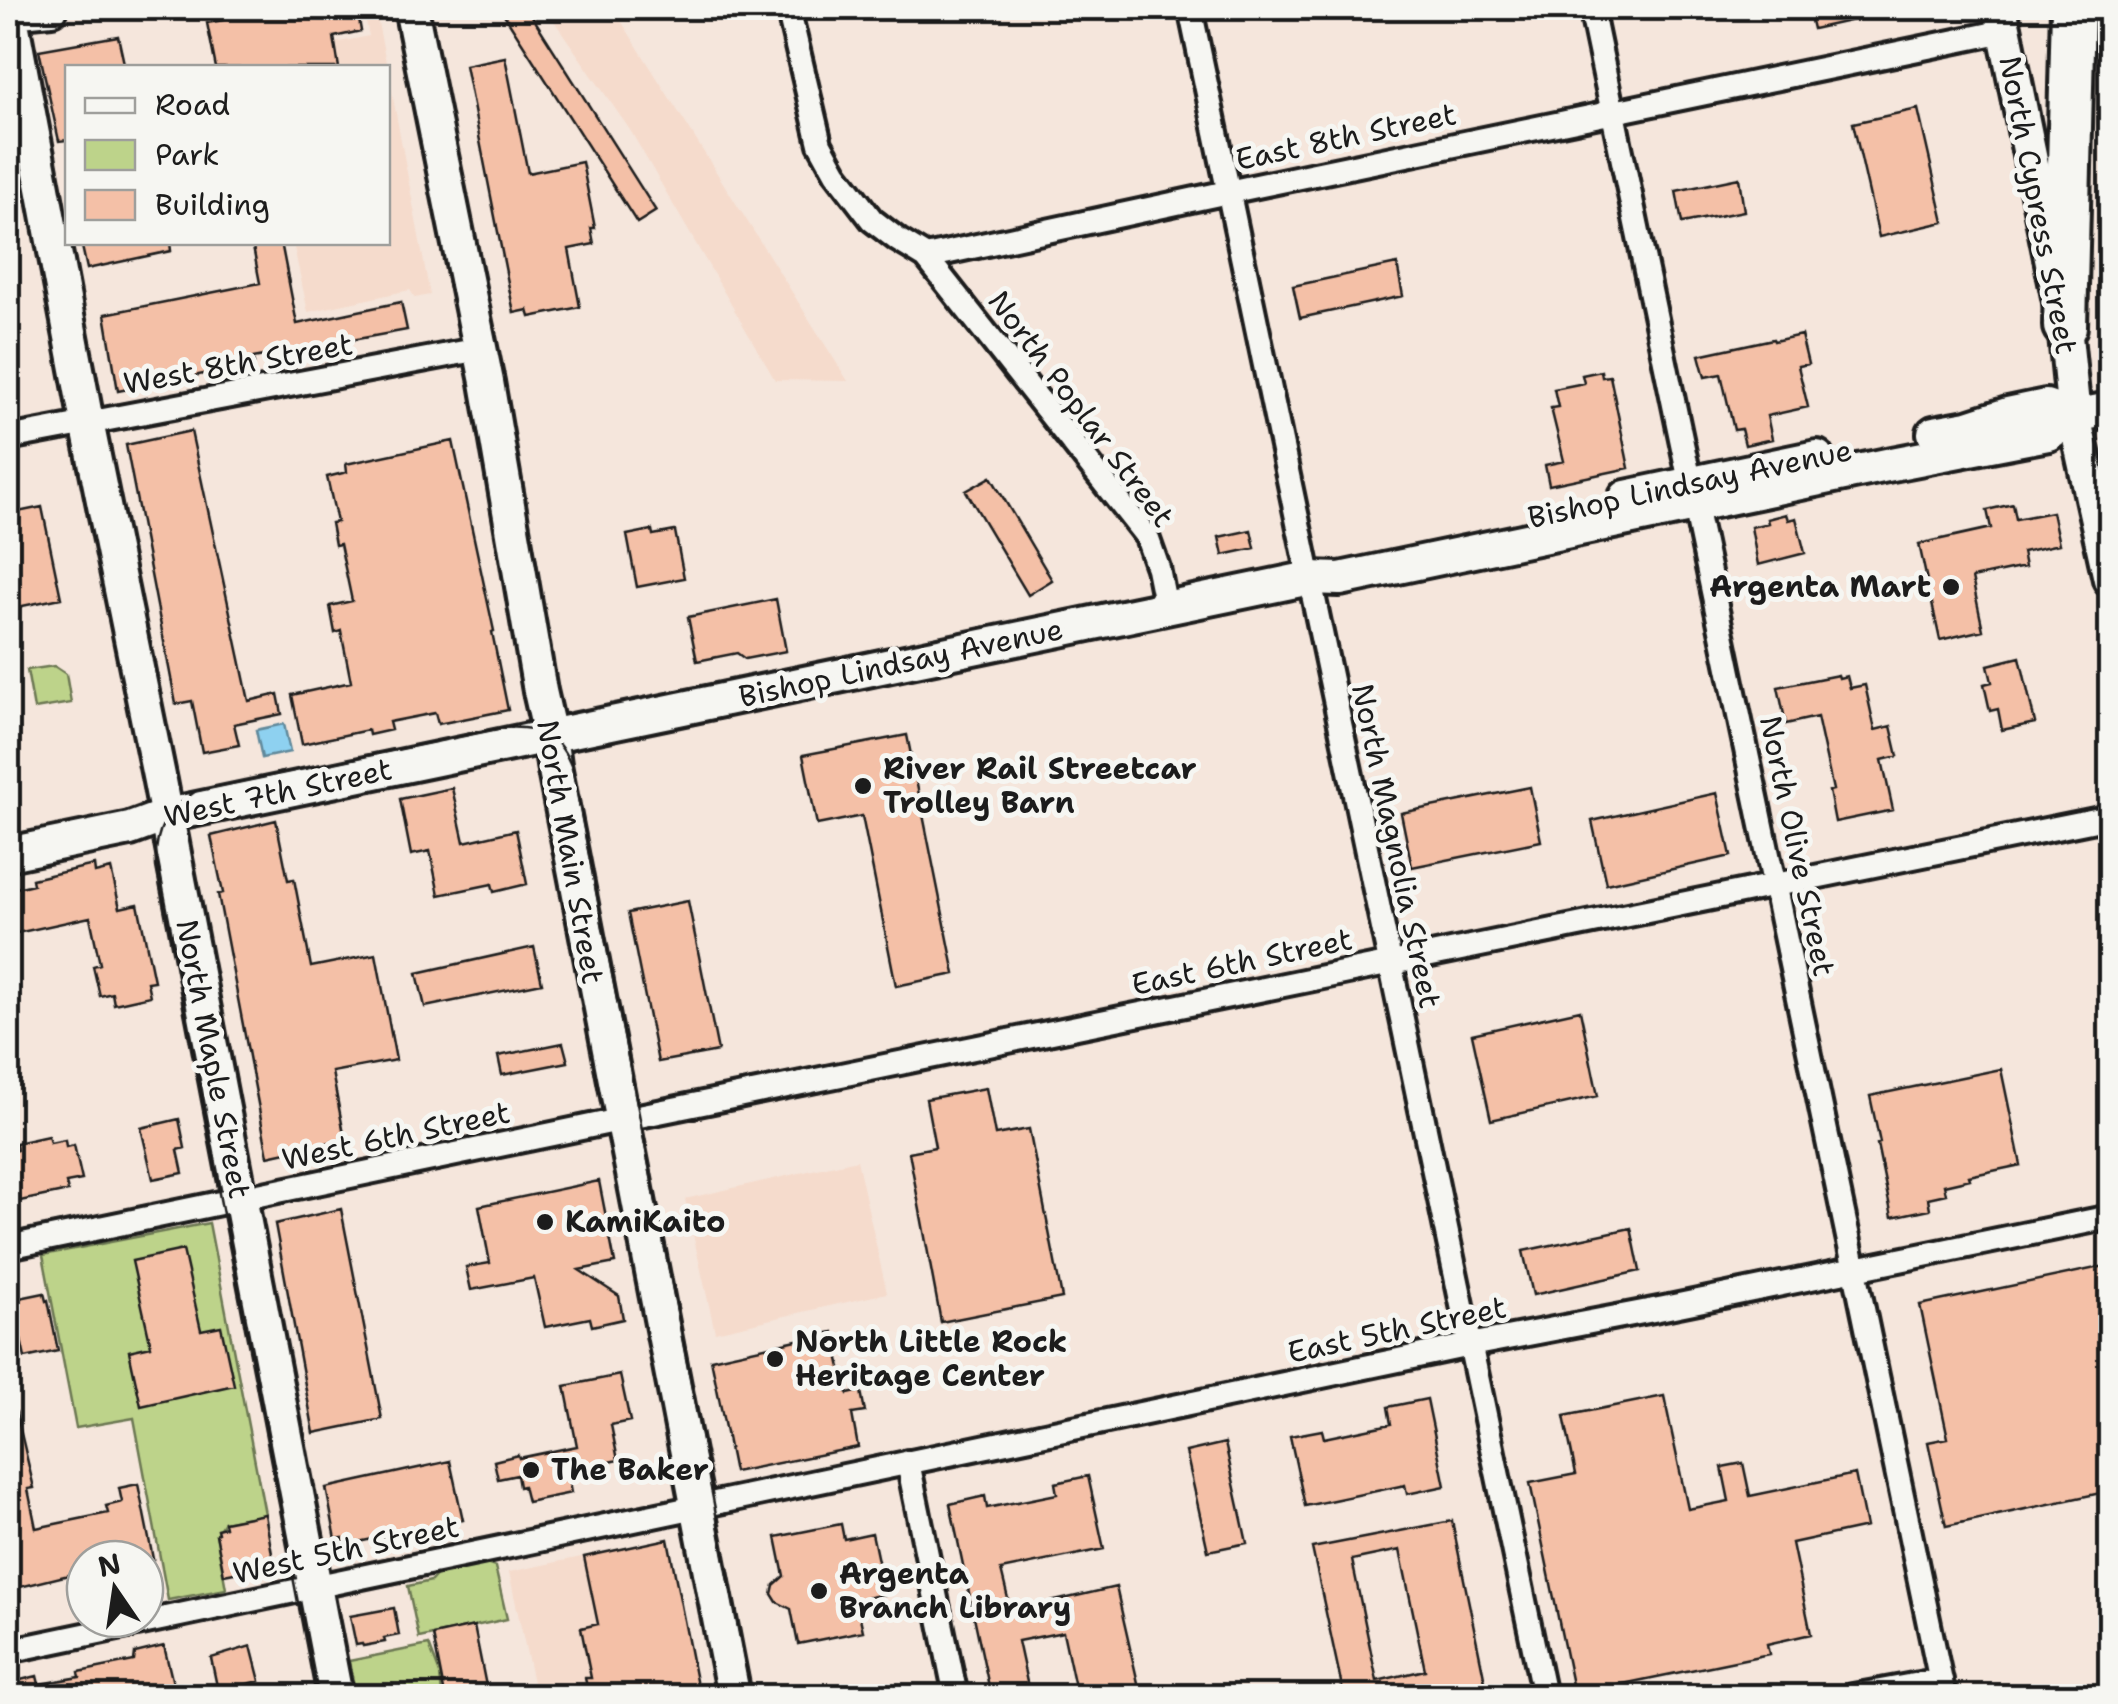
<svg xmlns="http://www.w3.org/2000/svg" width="2118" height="1704" viewBox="0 0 2118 1704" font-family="'Shantell Sans',sans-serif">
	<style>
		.built { fill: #f5dbcc }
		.green { fill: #bdd38a; stroke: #6c7853; stroke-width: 2.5 }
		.water { fill: #8ed1f0; stroke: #60899b; stroke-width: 2.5 }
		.building { fill: #f4c0a7; stroke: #1c1c1c; stroke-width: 2.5; fill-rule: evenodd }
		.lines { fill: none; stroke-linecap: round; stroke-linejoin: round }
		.street-casing { stroke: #1c1c1c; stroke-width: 30 }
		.secondary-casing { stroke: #1c1c1c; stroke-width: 40 }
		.highway-casing { stroke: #1c1c1c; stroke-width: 50 }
		.street { stroke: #f6f6f2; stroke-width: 22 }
		.secondary { stroke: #f6f6f2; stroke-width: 32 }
		.highway { stroke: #f6f6f2; stroke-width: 42 }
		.tram { stroke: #1c1c1c; stroke-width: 2.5 }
		.poi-dot { fill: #1c1c1c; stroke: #f6f6f2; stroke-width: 4 }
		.labels { text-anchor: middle; stroke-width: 10; stroke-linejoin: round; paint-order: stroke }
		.street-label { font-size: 30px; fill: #1c1c1c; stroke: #f6f6f2 }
		.poi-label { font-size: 30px; font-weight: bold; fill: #1c1c1c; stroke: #f6f6f2; text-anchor: start }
	</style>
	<rect width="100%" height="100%" fill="#f5e6dc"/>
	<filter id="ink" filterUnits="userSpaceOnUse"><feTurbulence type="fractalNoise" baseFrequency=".01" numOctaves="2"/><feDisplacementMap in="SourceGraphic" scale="20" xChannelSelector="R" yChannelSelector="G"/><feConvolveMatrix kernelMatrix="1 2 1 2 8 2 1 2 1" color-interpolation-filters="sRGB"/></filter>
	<g filter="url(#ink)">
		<!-- built -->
		<path class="built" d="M 363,8 L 375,8 L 387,67 L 340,67 L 335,43 L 369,36 Z
			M 545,8 L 613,8 L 848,381 L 775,380 L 630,130 Z
			M 388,71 L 430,295 L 415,298 L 410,290 L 308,312 L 293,243 L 388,242 Z
			M 857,1160 L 887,1293 L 715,1332 L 685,1199 Z
			M 668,1539 L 700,1696 L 536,1696 L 509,1572 Z"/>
		<!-- green -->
		<path class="green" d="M 54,666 L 66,674 L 71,703 L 34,709 L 27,670 Z
			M 209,1223 L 265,1514 L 224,1522 L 216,1534 L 226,1589 L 168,1600 L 134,1418 L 76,1428 L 43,1255 Z
			M 481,1562 L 495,1567 L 507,1619 L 419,1638 L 408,1586 L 431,1581 L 441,1570 Z
			M 429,1645 L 440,1674 L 442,1696 L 356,1696 L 349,1661 Z"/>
		<!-- water -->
		<path class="water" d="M 284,724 L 290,752 L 262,758 L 256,730 Z"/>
		<!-- building -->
		<path class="building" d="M 288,8 L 357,8 L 361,31 L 334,37 L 339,68 L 216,68 L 207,23 Z
			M 500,8 L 527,8 L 656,211 L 637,223 Z
			M 1808,8 L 1875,8 L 1876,15 L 1813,29 Z
			M 118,36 L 125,68 L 68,68 L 68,140 L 59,141 L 39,50 Z
			M 505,57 L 528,173 L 582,162 L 595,228 L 591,228 L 594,244 L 569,249 L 580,307 L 530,317 L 528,310 L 514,313 L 465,65 Z
			M 1918,109 L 1944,222 L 1879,237 L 1853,123 Z
			M 1739,178 L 1744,211 L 1682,223 L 1676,191 Z
			M 81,242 L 170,242 L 171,251 L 87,269 Z
			M 252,242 L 281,242 L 297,324 L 401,302 L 407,330 L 253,358 L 254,364 L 118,391 L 105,314 L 260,283 Z
			M 1397,264 L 1403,296 L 1300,318 L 1293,286 Z
			M 1801,335 L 1808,364 L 1798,366 L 1808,407 L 1767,416 L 1772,439 L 1745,445 L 1741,429 L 1734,430 L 1721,374 L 1705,377 L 1699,355 L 1773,339 L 1774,341 Z
			M 1601,371 L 1602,377 L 1610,376 L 1629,468 L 1549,485 L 1545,465 L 1564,461 L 1551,408 L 1558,407 L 1554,389 L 1584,383 L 1582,375 Z
			M 191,431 L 249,701 L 278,694 L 282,714 L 234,724 L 239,745 L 202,752 L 192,701 L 176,704 L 126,445 Z
			M 453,441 L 494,631 L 492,632 L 508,710 L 438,724 L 435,713 L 389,722 L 391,730 L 369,735 L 368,730 L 302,744 L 292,695 L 351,682 L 341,631 L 335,633 L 330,606 L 352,601 L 340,544 L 335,545 L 331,523 L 337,522 L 327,477 L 347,472 L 346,464 Z
			M 991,477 L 1052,580 L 1028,595 L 966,491 Z
			M 2013,504 L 2016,519 L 2052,512 L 2059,544 L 2022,552 L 2025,567 L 1972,578 L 1983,630 L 1940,640 L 1919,544 L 1991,528 L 1987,510 Z
			M 42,507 L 61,598 L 8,609 L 8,514 Z
			M 1786,514 L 1788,520 L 1796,518 L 1805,553 L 1758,565 L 1751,527 L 1768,523 L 1767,519 Z
			M 652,530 L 653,535 L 675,531 L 684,578 L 637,587 L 627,535 Z
			M 1251,530 L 1255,548 L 1223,555 L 1219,537 Z
			M 776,599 L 786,651 L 745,659 L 737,653 L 697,661 L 688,617 Z
			M 2020,657 L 2035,723 L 2002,730 L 1998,709 L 1990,711 L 1984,684 L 1992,682 L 1988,665 Z
			M 1838,675 L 1839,678 L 1847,676 L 1850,688 L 1865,685 L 1875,730 L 1891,726 L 1898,756 L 1882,760 L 1893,810 L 1835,822 L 1829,791 L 1833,790 L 1817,717 L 1786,724 L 1778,687 Z
			M 907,735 L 955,974 L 896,986 L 862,816 L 817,825 L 803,755 Z
			M 1530,787 L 1541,841 L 1412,867 L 1401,813 Z
			M 452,788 L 464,842 L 516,830 L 527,884 L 494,892 L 492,884 L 439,895 L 430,851 L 411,855 L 400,799 Z
			M 1717,793 L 1731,856 L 1606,884 L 1592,821 Z
			M 276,820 L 288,880 L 294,879 L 311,967 L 376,954 L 396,1060 L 332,1072 L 345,1139 L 268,1156 L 218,894 L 223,893 L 211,836 Z
			M 94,865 L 95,873 L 111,869 L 120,908 L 138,904 L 154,981 L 147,982 L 150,996 L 114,1004 L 112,993 L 100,996 L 93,966 L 100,964 L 90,917 L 8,935 L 8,890 L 33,884 L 32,879 Z
			M 688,901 L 718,1051 L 658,1062 L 628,913 Z
			M 534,947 L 542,983 L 425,1007 L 417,973 Z
			M 1580,1010 L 1598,1096 L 1491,1120 L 1472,1034 Z
			M 563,1043 L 568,1062 L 502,1075 L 498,1056 Z
			M 2001,1069 L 2021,1165 L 1969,1176 L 1970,1179 L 1944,1185 L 1946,1194 L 1928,1198 L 1930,1209 L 1892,1217 L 1877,1144 L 1880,1143 L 1870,1096 Z
			M 986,1088 L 995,1135 L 1029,1129 L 1062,1298 L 941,1322 L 909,1152 L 935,1147 L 926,1099 Z
			M 179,1119 L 185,1148 L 178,1150 L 183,1173 L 153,1179 L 141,1128 Z
			M 48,1136 L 50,1143 L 65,1140 L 66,1147 L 74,1145 L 82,1180 L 66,1183 L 68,1191 L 20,1201 L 19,1194 L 8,1196 L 8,1152 L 17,1150 L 16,1143 Z
			M 599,1181 L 615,1263 L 579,1270 L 619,1296 L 623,1319 L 592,1326 L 590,1318 L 545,1327 L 534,1278 L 471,1290 L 466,1267 L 490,1263 L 479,1206 Z
			M 341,1209 L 382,1419 L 314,1433 L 275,1224 Z
			M 1631,1228 L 1640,1271 L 1533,1295 L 1523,1251 Z
			M 183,1250 L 201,1330 L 221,1326 L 234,1385 L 141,1406 L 129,1351 L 151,1346 L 132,1261 Z
			M 2110,1265 L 2110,1491 L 1946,1526 L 1928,1442 L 1948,1438 L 1920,1305 Z
			M 44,1293 L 46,1301 L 48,1300 L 58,1351 L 25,1358 L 14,1307 L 17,1307 L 15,1299 Z
			M 833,1332 L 846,1390 L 848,1394 L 861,1391 L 865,1412 L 852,1414 L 858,1447 L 734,1472 L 711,1359 Z
			M 620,1375 L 630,1421 L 611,1425 L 618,1460 L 567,1471 L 571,1493 L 527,1502 L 523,1486 L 519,1487 L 517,1475 L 498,1479 L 494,1461 L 518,1455 L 519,1458 L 577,1446 L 565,1386 Z
			M 1664,1396 L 1688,1509 L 1729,1501 L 1722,1467 L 1743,1463 L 1750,1496 L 1855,1474 L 1866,1527 L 1792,1543 L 1811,1634 L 1767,1644 L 1769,1654 L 1574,1694 L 1530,1483 L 1576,1474 L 1564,1416 Z
			M 1427,1399 L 1445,1486 L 1407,1494 L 1405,1485 L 1305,1506 L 1290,1436 L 1322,1430 L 1324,1438 L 1391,1424 L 1388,1407 Z
			M 16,1412 L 34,1488 L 28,1489 L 36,1528 L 108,1513 L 106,1506 L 122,1502 L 119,1488 L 138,1484 L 153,1559 L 85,1559 L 85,1571 L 8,1590 L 8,1413 Z
			M 1225,1443 L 1247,1543 L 1208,1551 L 1186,1452 Z
			M 450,1461 L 463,1520 L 344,1545 L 343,1538 L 336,1539 L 326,1488 Z
			M 1088,1476 L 1104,1549 L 1001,1570 L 1011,1611 L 1116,1587 L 1141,1696 L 1077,1696 L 1063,1632 L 1018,1641 L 1030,1696 L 991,1696 L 950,1504 L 985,1496 L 987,1508 L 1057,1494 L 1055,1483 Z
			M 265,1514 L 274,1565 L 224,1575 L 216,1534 L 218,1533 L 217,1529 L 225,1527 L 224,1522 Z
			M 1452,1521 L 1488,1696 L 1344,1696 L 1312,1548 ZM 1400,1550 L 1425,1670 L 1377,1681 L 1352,1560 Z
			M 841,1524 L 844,1539 L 872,1533 L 885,1594 L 856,1600 L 863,1631 L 798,1644 L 791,1609 L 777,1602 L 772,1594 L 774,1585 L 784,1576 L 776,1537 Z
			M 668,1539 L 699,1696 L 589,1696 L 585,1678 L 591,1678 L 581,1628 L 598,1624 L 584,1557 Z
			M 394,1608 L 399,1635 L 384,1638 L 385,1642 L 363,1646 L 362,1644 L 356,1645 L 350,1616 Z
			M 474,1626 L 488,1696 L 445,1696 L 433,1635 Z
			M 164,1646 L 176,1696 L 143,1696 L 141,1691 L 116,1696 L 8,1696 L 8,1683 L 37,1676 L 39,1684 L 80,1677 L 79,1672 L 134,1661 L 135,1653 Z
			M 251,1646 L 260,1681 L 218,1691 L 211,1658 Z"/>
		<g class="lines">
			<defs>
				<path id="street" d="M 788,8 L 820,144 L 836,173 L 872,220 L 898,240 L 926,257 L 1228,192 L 2005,31
					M 1190,8 L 1544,1696
					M 1591,8 L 1944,1696
					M 926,257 L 1147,537 L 1158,568 L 1166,608
					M 8,438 L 480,349
					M 8,1247 L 639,1116 L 2110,817
					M 908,1462 L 956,1696
					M 8,1651 L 1470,1345 L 1664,1308 L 2110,1217
					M 1853,1696 L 1941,1680"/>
				<path id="secondary" d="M 51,8 L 10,12 L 87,422 L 160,781 L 336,1696
					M 411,8 L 487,382 L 540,691 L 550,735 L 554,765 C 612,1076 674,1386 734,1696
					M 2000,8 L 2065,326 L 2074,416 L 2110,579
					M 1934,433 L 1968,427 L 2008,414 L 2046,406 L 2074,416
					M 1626,497 L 1817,457
					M 8,854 L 130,829 L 168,815 L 1310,578 L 1340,579 L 1887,465 L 2048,434 L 2074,416 L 2110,409"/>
				<path id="highway" d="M 2065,326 L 2073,8"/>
			</defs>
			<!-- street casing -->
			<use href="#street" class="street-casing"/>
			<!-- secondary casing -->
			<use href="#secondary" class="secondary-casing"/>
			<!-- highway casing -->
			<use href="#highway" class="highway-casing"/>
			<!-- street -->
			<use href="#street" class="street"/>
			<!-- secondary -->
			<use href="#secondary" class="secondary"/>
			<!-- highway -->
			<use href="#highway" class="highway"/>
			<!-- tram -->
			<path class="tram" d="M 316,1696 L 156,867 C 154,828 166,812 196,791 L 501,728 C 539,725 560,733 573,771 L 751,1696"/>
		</g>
	</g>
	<!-- markers -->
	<g class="poi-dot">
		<circle cx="1951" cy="587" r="10"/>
		<circle cx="863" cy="786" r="10"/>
		<circle cx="545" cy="1222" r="10"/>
		<circle cx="775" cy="1359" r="10"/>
		<circle cx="531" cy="1470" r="10"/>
		<circle cx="819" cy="1591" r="10"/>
	</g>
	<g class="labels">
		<!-- street labels -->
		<g class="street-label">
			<text transform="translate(1346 137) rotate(-12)" y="10">East 8th Street</text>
			<text transform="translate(2038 205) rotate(79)" y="10">North Cypress Street</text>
			<text transform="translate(238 364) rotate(-10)" y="10">West 8th Street</text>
			<text transform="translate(1081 409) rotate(53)" y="10">North Poplar Street</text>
			<text transform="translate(1690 484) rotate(-12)" y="10">Bishop Lindsay Avenue</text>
			<text transform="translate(901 663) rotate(-12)" y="10">Bishop Lindsay Avenue</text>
			<text transform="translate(278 793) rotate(-12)" y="10">West 7th Street</text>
			<text transform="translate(1396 846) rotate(78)" y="10">North Magnolia Street</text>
			<text transform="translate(1797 846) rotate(78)" y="10">North Olive Street</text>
			<text transform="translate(570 852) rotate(80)" y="10">North Main Street</text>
			<text transform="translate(1242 962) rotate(-12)" y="10">East 6th Street</text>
			<text transform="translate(213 1059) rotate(79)" y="10">North Maple Street</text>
			<text transform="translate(396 1136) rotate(-12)" y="10">West 6th Street</text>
			<text transform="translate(1397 1330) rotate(-12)" y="10">East 5th Street</text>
			<text transform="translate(346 1550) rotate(-12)" y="10">West 5th Street</text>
		</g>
		<!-- poi labels -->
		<g class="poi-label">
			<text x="1931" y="597" text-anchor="end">Argenta Mart</text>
			<text x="883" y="779">River Rail Streetcar<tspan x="883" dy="34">Trolley Barn</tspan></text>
			<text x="565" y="1232">KamiKaito</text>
			<text x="795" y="1352">North Little Rock<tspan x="795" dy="34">Heritage Center</tspan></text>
			<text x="551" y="1480">The Baker</text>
			<text x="839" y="1584">Argenta<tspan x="839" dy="34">Branch Library</tspan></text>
		</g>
	</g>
	<!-- margin -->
	<rect width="2118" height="1704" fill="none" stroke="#f6f6f2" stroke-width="40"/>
	<rect x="20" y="20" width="2078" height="1664" fill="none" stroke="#1c1c1c" stroke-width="4" filter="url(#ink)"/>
	<!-- legend -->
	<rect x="65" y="65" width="325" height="180" fill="#f6f6f2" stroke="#9f9f9c" stroke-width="2.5"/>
	<rect x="85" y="98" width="50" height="15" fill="#f6f6f2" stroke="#9f9f9c" stroke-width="2.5"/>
	<text x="155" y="115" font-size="30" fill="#1c1c1c">Road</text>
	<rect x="85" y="140" width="50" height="30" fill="#bdd38a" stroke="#9f9f9c" stroke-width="2.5"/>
	<text x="155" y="165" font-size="30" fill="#1c1c1c">Park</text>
	<rect x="85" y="190" width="50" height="30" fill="#f4c0a7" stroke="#9f9f9c" stroke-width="2.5"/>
	<text x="155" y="215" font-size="30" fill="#1c1c1c">Building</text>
	<!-- north arrow -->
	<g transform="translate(115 1589) rotate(347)"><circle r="48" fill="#f6f6f2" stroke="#9f9f9c" stroke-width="2.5"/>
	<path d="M0-8L18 38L0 25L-18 38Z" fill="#1c1c1c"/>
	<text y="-15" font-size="28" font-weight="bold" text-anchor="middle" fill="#1c1c1c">N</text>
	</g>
</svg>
